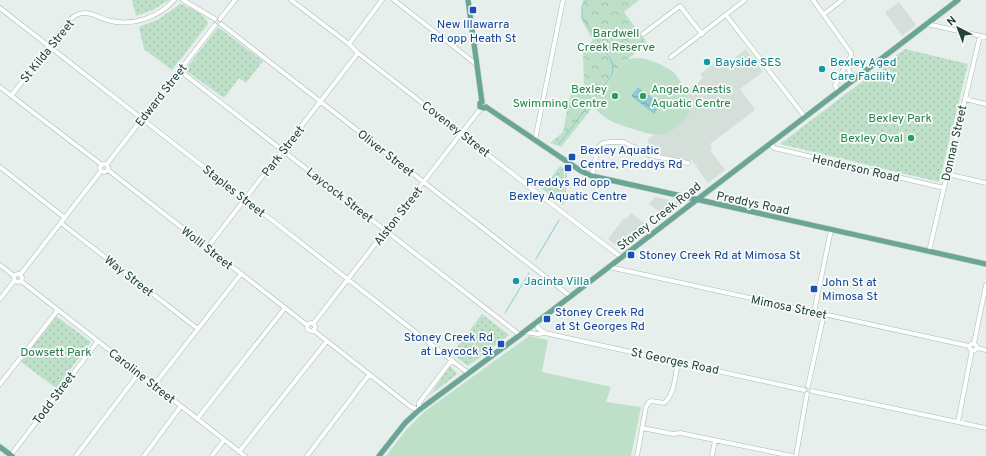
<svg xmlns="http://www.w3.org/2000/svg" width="986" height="456" viewBox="0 0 986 456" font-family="Overpass,sans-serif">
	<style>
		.built { fill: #d4dfda }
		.green { fill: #bfe0c8 }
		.forest { fill: url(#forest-crowns) }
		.park { fill: url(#park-dots) }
		.water { fill: url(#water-waves) }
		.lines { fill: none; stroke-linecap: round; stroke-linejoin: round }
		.stream { stroke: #8ec9d4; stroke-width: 1 }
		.minor-casing { stroke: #a8b8b2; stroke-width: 5 }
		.major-casing { stroke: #c2cac8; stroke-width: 6 }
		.minor { stroke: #fff; stroke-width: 4 }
		.major { stroke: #6aa596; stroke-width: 5 }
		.transit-dot { fill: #1a4fb4; stroke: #f7fbf9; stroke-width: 1.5 }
		.culture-dot { fill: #0f9aa8; stroke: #f7fbf9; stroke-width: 1.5 }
		.leisure-dot { fill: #2e9e5b; stroke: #f7fbf9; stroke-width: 1.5 }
		.labels { text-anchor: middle; stroke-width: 3.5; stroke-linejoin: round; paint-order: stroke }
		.transit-label { font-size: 12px; fill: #164399; stroke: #f7fbf9; text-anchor: start }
		.park-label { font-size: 12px; fill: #2d7a4b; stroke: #f7fbf9 }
		.street-label { font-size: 12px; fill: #24423a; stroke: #f7fbf9 }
		.culture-label { font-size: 12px; fill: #0d838f; stroke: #f7fbf9; text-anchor: start }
		.leisure-label { font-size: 12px; fill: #27864d; stroke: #f7fbf9; text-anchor: end }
	</style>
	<defs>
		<pattern id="forest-crowns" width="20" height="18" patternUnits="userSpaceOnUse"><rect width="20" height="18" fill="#bfe0c8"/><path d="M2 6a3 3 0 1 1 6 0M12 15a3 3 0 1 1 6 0" fill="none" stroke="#a4c1ad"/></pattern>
		<pattern id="park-dots" width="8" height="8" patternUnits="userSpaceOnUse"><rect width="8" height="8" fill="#bfe0c8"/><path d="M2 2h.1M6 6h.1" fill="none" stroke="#a4c1ad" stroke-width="1.8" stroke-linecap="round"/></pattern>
		<pattern id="water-waves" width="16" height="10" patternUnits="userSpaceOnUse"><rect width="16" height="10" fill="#8ec9d4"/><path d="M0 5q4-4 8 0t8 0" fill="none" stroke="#74a5ad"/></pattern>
	</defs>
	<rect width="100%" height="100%" fill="#e6efeb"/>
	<!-- built -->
	<path class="built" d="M 899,2 L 916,25 L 902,36 L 885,12 Z
		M 746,49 L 763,72 L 740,89 L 755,110 L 710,144 L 712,148 L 710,150 L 725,170 L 708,183 L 692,160 L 689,161 L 646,151 L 649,138 L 654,135 L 656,136 L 682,123 L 688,115 L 688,99 L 685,93 L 703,78 L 700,74 L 717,61 L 722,68 Z
		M 655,197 L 680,202 L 681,205 L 665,216 L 649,204 Z
		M 631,213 L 650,228 L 623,249 L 621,249 L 608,239 L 624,218 L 626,219 Z"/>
	<!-- green -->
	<path class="green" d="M 638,58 C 648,58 663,65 672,71 C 681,78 693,104 688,115 C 683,125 668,134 658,135 C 653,136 616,124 611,121 C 604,118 598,111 592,106 L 616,71 L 628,59 Z
		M 529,336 L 548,340 L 542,372 L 611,387 L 606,402 L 641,407 L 631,456 L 386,456 L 406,430 L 424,412 Z"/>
	<!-- forest -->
	<path class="forest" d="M 583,0 L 639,0 L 624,12 L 647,43 L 628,59 L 616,71 L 592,106 L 593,107 L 561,147 L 550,143 L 563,132 L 571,92 L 573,89 L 580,93 L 584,84 L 583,51 L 593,40 L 581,19 Z"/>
	<!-- park -->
	<path class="park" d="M 132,0 L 169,0 L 153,10 L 136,16 Z
		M 180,4 C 189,7 207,15 208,24 L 172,70 L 144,49 L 139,27 L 159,19 Z
		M 218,27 L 263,61 L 246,83 L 239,78 L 224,98 L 185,70 Z
		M 905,49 L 968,64 L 939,182 L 780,144 Z
		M 560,166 L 564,168 L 564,201 L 563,205 L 542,189 Z
		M 482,314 L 509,335 L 468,366 L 452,354 Z
		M 56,316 L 91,342 L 56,388 L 21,362 Z
		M 450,366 L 457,373 L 456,375 L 430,395 Z"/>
	<!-- water -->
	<path class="water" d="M 638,87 L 661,105 L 654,114 L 631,96 Z"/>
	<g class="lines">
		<!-- stream -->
		<path class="stream" d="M 611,61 L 616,67
			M 559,144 L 612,75 L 613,67 L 610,58 L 604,50 L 582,17 L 582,6 L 587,0
			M 565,202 L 566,173
			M 536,259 L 559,220
			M 505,313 L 529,273"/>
		<defs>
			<path id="minor" d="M 183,0 L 215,19
				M 291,0 L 349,44 L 358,53 C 446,121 533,191 621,257
				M 394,0 L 476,64
				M 813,0 L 851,53 L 851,56 L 835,85 L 838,91
				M 0,8 L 468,373
				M 824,14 L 842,0
				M 726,15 L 805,117
				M 220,19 L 235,0
				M 221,24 L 570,296
				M 927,24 L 986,37
				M 643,34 L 680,6 L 702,34
				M 349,44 L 382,0
				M 671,57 L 745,0
				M 848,63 C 848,71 850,76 859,76
				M 179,70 L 520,335
				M 0,87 L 102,165
				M 11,96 L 68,22 C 73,17 77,13 84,13 C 92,12 99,18 107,20 C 131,27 158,18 174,0
				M 965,99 L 986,104
				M 535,140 L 563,0
				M 770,143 L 774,148 L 944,188
				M100 168a4 4 0 1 1 8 0a4 4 0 1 1-8 0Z
				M 107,164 L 215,25
				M 0,167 L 65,218
				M 108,170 L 307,325
				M 947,174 L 986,183
				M 592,176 L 598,147 L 603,143 L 610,142 L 624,142 L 649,155 L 688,163
				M 61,223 L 198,329
				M 207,248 L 358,53
				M 929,251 L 980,36
				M 0,265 L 14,276
				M 609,267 L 969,346
				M14 278a4 4 0 1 1 8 0a4 4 0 1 1-8 0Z
				M 20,275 L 101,171
				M 21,281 L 245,456
				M 0,299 L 14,281
				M 814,312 L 831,230
				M 538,321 L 537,325 L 538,328 L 545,333 L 804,390
				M307 327a4 4 0 1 1 8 0a4 4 0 1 1-8 0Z
				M 313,324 L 481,108
				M 313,330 L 411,407 L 419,410 L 419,403 L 451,361
				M 524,332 L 538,334 L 545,333
				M 974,343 L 986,285
				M969.5 347a3.5 3.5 0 1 1 7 0a3.5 3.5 0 1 1-7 0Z
				M 977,348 L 986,350
				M 0,384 L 58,310
				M 154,385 L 241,274
				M 808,386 L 824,314
				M 812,391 L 986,428
				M 197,419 L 285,308
				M 958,422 L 972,350
				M 642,428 L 673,434 L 680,433 L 792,456
				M 239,452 L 327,341
				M 11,455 L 98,341
				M 76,456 L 139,373
				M 144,456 L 181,406
				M 212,456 L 224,440
				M 307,456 L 369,375
				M 637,456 L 646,407 L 649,402 L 652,401 L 664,403 C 675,394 675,375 678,362
				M 712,456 L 715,441
				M 796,456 L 807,394"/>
			<path id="major" d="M 468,0 L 482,102
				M 482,102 L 480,103 L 480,107 L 484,108 L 486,107
				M 486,107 L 581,171 L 592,176 L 986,264
				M 0,447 L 12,456
				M 379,456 L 405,423 L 419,410 L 520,335 L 958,0"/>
		</defs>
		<!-- minor casing -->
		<use href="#minor" class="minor-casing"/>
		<!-- major casing -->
		<use href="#major" class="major-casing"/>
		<!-- minor -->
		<use href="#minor" class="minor"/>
		<!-- major -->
		<use href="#major" class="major"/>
	</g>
	<!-- markers -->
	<g class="transit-dot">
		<rect x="469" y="6" width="8" height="8" rx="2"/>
		<rect x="568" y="153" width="8" height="8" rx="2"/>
		<rect x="564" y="164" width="8" height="8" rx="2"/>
		<rect x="627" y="251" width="8" height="8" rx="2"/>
		<rect x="810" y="285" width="8" height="8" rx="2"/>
		<rect x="543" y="315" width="8" height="8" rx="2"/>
		<rect x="497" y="340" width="8" height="8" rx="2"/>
	</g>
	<g class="culture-dot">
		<circle cx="707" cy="62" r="4"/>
		<circle cx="822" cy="69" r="4"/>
		<circle cx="516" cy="281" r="4"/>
	</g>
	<g class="leisure-dot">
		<circle cx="615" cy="96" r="4"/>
		<circle cx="643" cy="96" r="4"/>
		<circle cx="911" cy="138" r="4"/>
	</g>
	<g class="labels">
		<!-- transit labels -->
		<g class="transit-label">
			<text x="473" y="28" text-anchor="middle">New Illawarra<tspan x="473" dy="14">Rd opp Heath St</tspan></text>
			<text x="580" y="154">Bexley Aquatic<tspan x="580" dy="14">Centre, Preddys Rd</tspan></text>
			<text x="568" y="186" text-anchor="middle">Preddys Rd opp<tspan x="568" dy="14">Bexley Aquatic Centre</tspan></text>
			<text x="639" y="259">Stoney Creek Rd at Mimosa St</text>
			<text x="822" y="286">John St at<tspan x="822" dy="14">Mimosa St</tspan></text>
			<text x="555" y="316">Stoney Creek Rd<tspan x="555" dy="14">at St Georges Rd</tspan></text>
			<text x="493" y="341" text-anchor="end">Stoney Creek Rd<tspan x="493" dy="14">at Laycock St</tspan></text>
		</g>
		<!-- park labels -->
		<g class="park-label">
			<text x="616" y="37">Bardwell<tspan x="616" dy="14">Creek Reserve</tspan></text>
			<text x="900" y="122">Bexley Park</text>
			<text x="56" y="356">Dowsett Park</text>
		</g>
		<!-- street labels -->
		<g class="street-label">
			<text transform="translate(47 51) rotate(-51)" y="4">St Kilda Street</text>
			<text transform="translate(161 95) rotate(-52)" y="4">Edward Street</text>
			<text transform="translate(456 129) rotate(38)" y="4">Coveney Street</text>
			<text transform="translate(954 143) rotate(-77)" y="4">Donnan Street</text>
			<text transform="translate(283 151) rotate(-52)" y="4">Park Street</text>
			<text transform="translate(386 153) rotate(38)" y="4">Oliver Street</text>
			<text transform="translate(856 168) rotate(13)" y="4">Henderson Road</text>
			<text transform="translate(234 191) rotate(38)" y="4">Staples Street</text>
			<text transform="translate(340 195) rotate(38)" y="4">Laycock Street</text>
			<text transform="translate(753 203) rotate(12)" y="4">Preddys Road</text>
			<text transform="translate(398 216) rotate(-52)" y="4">Alston Street</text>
			<text transform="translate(659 216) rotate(-38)" y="4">Stoney Creek Road</text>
			<text transform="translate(207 248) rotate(38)" y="4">Wolli Street</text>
			<text transform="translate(129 276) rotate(38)" y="4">Way Street</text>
			<text transform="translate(789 307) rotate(12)" y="4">Mimosa Street</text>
			<text transform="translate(675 361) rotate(12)" y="4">St Georges Road</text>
			<text transform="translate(142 376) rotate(38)" y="4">Caroline Street</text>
			<text transform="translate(54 398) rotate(-53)" y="4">Todd Street</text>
		</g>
		<!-- culture labels -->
		<g class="culture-label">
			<text x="715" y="66">Bayside SES</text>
			<text x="830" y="66">Bexley Aged<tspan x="830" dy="14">Care Facility</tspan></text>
			<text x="524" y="285">Jacinta Villa</text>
		</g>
		<!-- leisure labels -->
		<g class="leisure-label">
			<text x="607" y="93">Bexley<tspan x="607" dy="14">Swimming Centre</tspan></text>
			<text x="651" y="93" text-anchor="start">Angelo Anestis<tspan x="651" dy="14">Aquatic Centre</tspan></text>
			<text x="903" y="142">Bexley Oval</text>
		</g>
	</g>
	<!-- north arrow -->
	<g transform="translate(958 28) rotate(318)" stroke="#f7fbf9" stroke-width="3" paint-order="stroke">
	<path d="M0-3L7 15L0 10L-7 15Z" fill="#24423a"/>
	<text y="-6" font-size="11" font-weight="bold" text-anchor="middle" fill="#24423a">N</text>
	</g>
</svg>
